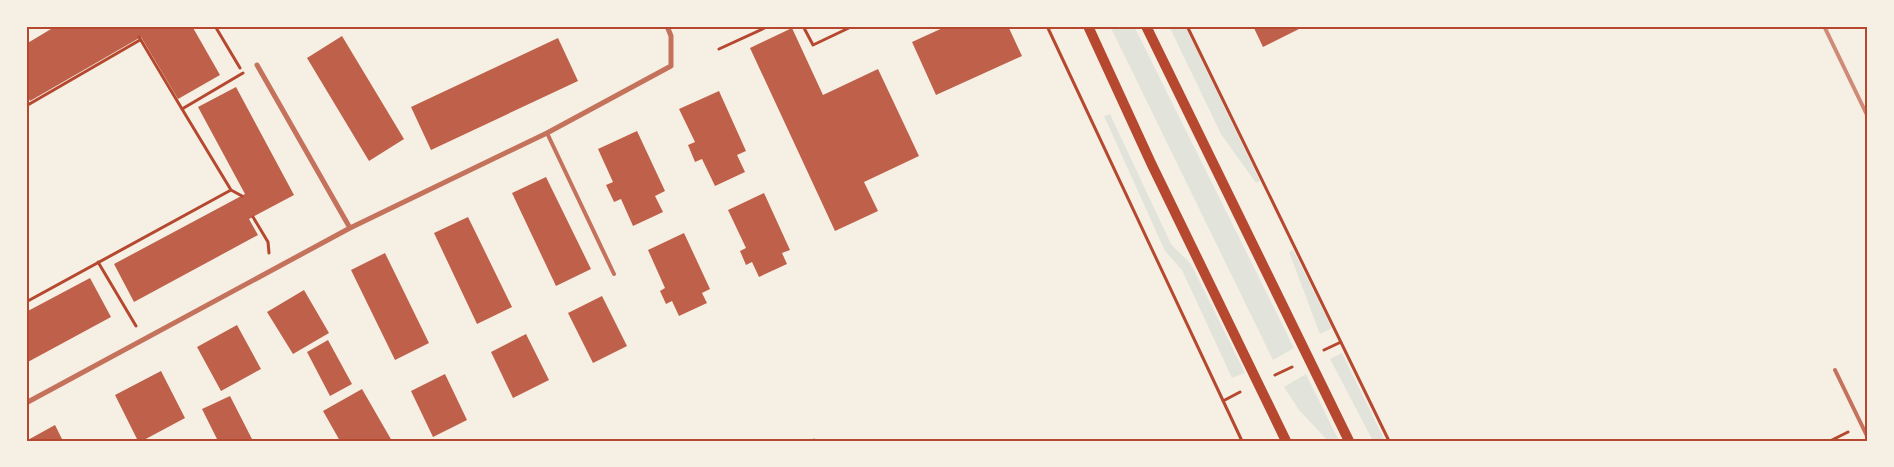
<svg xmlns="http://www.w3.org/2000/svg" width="1894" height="467" viewBox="0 0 1894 467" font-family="'Crimson Pro',serif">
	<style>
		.green { fill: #e2e4dc }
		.building { fill: #bf614a }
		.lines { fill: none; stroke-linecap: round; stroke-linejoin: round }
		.path { stroke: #b5482f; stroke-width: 3 }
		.service { stroke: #c5725c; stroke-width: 4 }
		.minor { stroke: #c5725c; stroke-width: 5 }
		.secondary { stroke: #b5482f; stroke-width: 10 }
		.rail { stroke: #cf8b77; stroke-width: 4 }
		.neatline { fill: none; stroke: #b5482f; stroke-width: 2 }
	</style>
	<rect width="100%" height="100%" fill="#f6efe4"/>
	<!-- green -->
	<path class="green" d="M 1110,26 L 1134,26 L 1294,348 L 1273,360 Z
		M 1169,26 L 1185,26 L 1260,181 L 1256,183 L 1221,134 Z
		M 1110,114 L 1171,244 L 1191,264 L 1245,373 L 1232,378 L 1182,270 L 1165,251 L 1104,116 Z
		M 1293,250 L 1332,328 L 1320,334 L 1289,252 Z
		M 1342,353 L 1385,441 L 1373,441 L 1330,359 Z
		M 1306,374 L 1339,441 L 1328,441 L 1299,410 L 1284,387 Z"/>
	<!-- building -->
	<path class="building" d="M 56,26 L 192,26 L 220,75 L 178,99 L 141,37 L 30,101 L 26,94 L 26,44 Z
		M 947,26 L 1008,26 L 1022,56 L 936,95 L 912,42 Z
		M 1253,26 L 1305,26 L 1263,47 Z
		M 792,28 L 823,95 L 878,69 L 919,156 L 864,182 L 878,211 L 835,231 L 750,48 Z
		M 342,36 L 404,139 L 369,161 L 307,58 Z
		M 558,38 L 578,81 L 431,150 L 411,107 Z
		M 236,87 L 294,195 L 249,219 L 258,235 L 134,302 L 114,264 L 245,194 L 198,107 Z
		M 719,91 L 746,151 L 737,155 L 745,172 L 715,186 L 702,159 L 695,162 L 688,145 L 695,142 L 679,109 Z
		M 637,131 L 665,191 L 655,196 L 663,212 L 633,226 L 621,199 L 614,202 L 606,185 L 613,182 L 598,149 Z
		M 546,177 L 591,269 L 556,286 L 512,193 Z
		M 764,193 L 790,250 L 782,253 L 787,264 L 759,277 L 752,262 L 746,265 L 740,251 L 746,248 L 728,210 Z
		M 468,217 L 512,307 L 477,324 L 434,233 Z
		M 684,233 L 710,289 L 702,293 L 707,303 L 679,316 L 672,301 L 666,304 L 660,291 L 665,288 L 648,250 Z
		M 385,253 L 429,343 L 395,360 L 351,270 Z
		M 90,278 L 111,317 L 26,363 L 26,312 Z
		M 304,290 L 329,333 L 293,354 L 267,312 Z
		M 602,296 L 627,346 L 593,363 L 568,313 Z
		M 237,325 L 261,369 L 221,391 L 197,347 Z
		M 526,334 L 549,380 L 513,398 L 491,352 Z
		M 328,340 L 352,384 L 330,396 L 307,352 Z
		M 161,371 L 185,418 L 142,441 L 138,441 L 115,395 Z
		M 445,374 L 467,420 L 433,437 L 411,391 Z
		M 362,389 L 392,441 L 340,441 L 323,411 Z
		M 230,396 L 253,441 L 218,441 L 202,409 Z
		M 55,425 L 63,441 L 26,441 Z"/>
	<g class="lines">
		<!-- path -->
		<path class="path" d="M 215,26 L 240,68
			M 803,26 L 813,45 L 853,26
			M 1047,26 L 1242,441
			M 1187,26 L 1389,441
			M 139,37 L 182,109
			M 719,49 L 769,26
			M 26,106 L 140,40
			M 231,190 L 242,196
			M 253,217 L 268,242 L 269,253
			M 98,262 L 136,326
			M 26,302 L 231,190 L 182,109 L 243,73
			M 1324,350 L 1341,342
			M 1275,375 L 1292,367
			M 1223,401 L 1240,392
			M 814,440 L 814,441
			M 1830,441 L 1848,432"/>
		<!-- service -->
		<path class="service" d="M 547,133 L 614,274
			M 1835,370 L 1868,438"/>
		<!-- minor -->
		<path class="minor" d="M 257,65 L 350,228
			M 26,403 L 350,228 L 547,133 L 671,66 L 671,36 L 667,26"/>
		<!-- secondary -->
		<path class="secondary" d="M 1088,26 L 1151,163 L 1286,441
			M 1146,26 L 1349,441"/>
		<!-- rail -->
		<path class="rail" d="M 1824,26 L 1868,117"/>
	</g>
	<!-- border -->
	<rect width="1894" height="467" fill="none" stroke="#f6efe4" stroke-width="55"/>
	<rect x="28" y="28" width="1838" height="412" class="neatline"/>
</svg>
